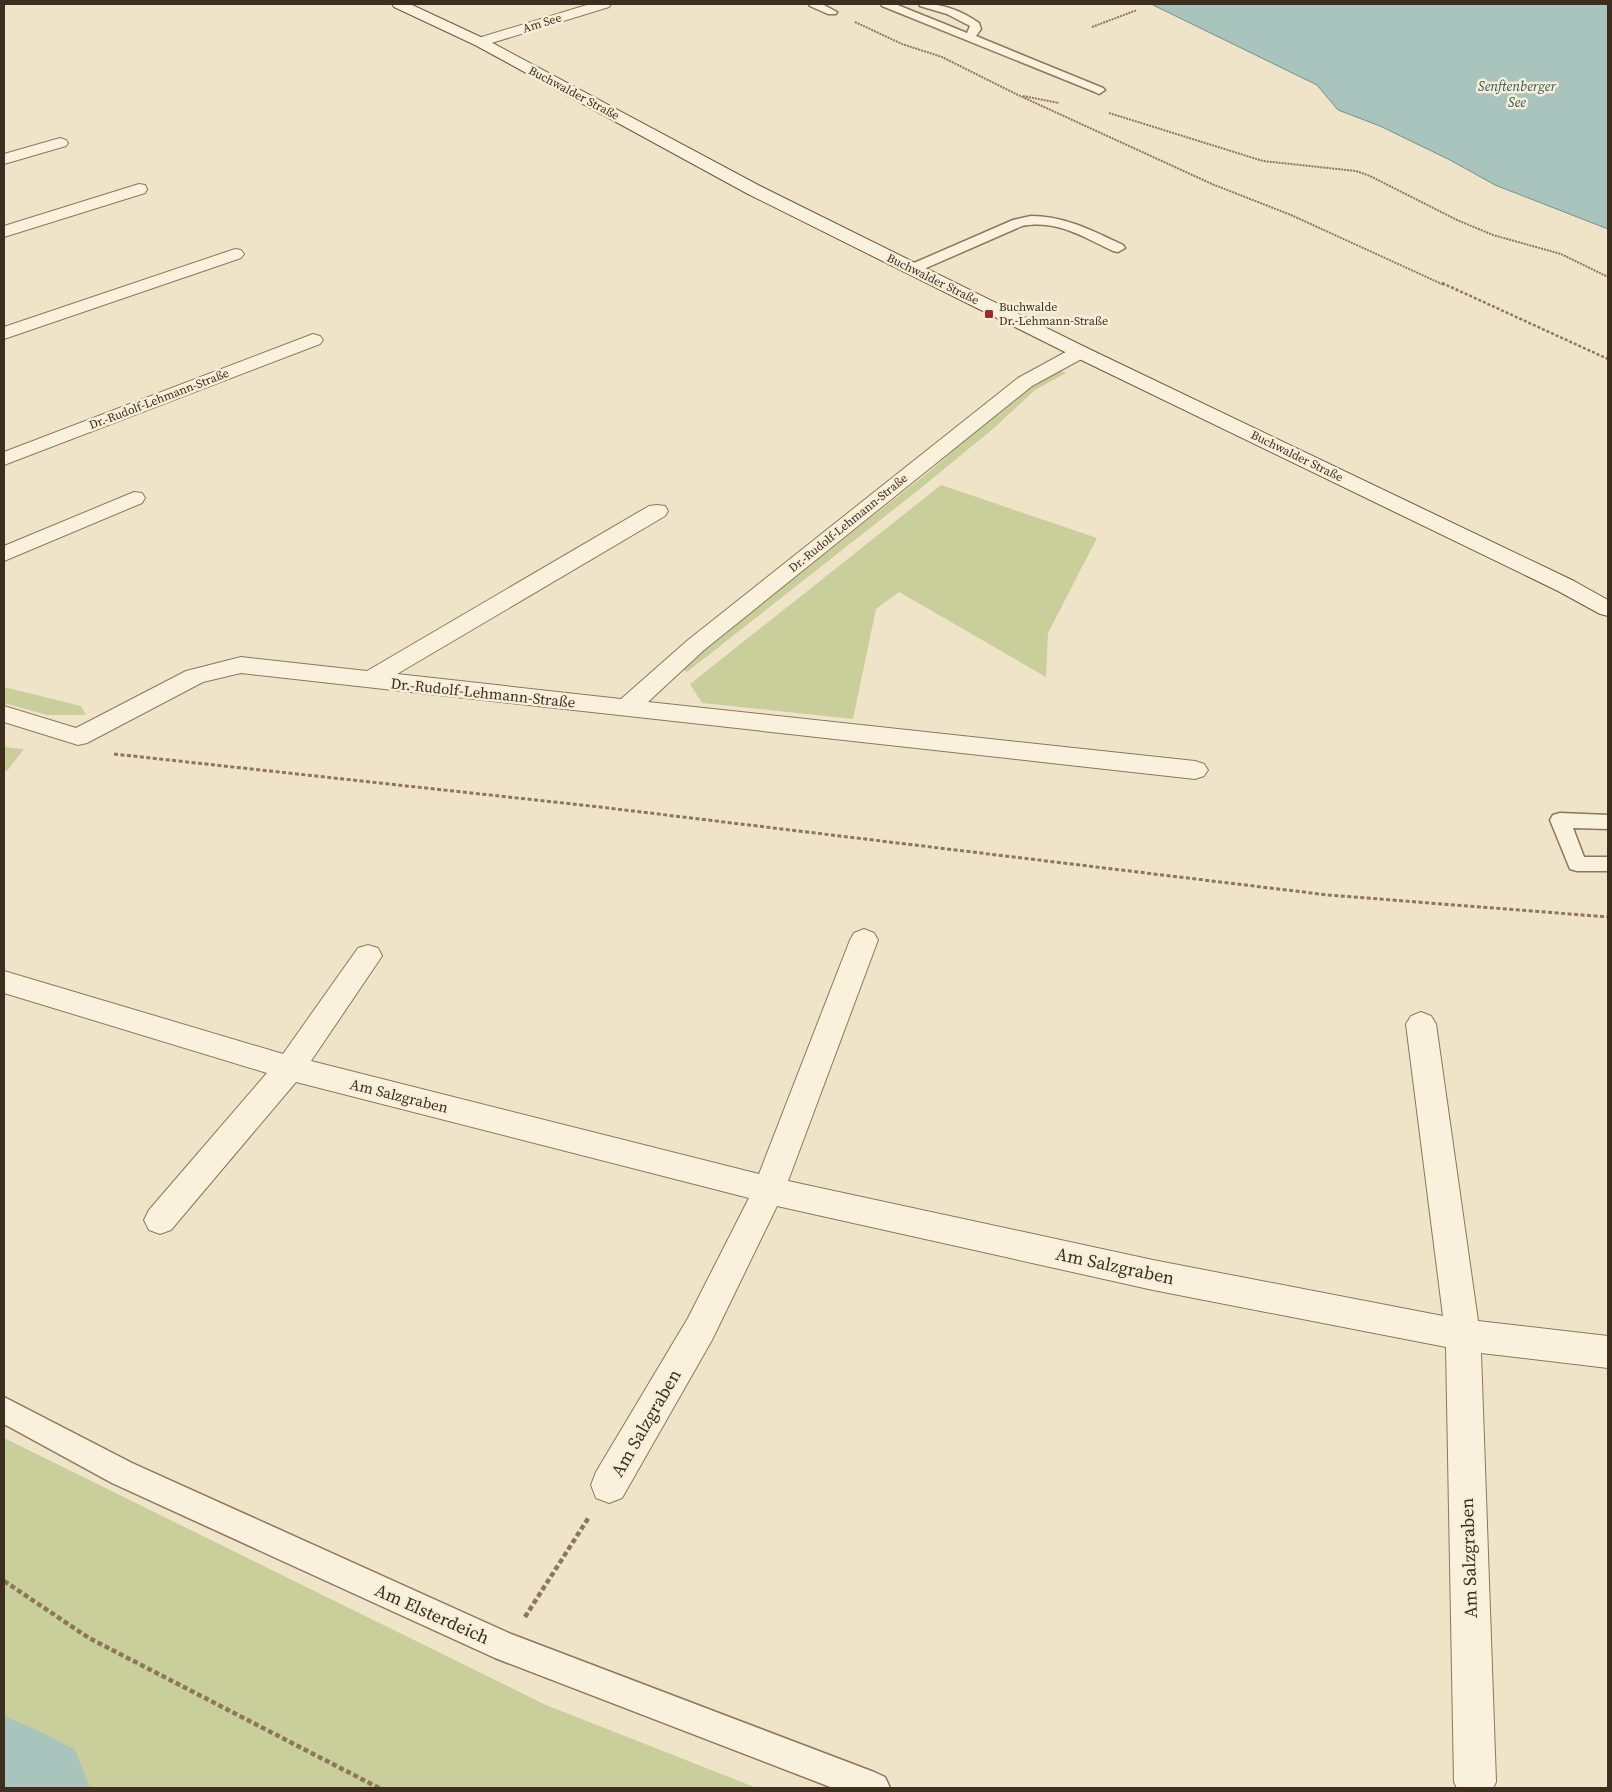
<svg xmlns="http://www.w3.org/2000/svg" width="1612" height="1792" viewBox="0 0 1612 1792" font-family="'Source Serif 4',serif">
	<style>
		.green { fill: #c9cf9b }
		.water { fill: #a9c4bc; stroke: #6f938a }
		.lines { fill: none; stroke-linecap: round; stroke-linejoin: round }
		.river { fill: #a9c4bc; fill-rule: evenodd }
		.lane-casing { stroke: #8d765c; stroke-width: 3 }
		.street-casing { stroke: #8d765c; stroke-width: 2 }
		.secondary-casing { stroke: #6f573f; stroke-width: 2 }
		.path-far3 { stroke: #8d765c; stroke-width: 2; stroke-dasharray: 2 1; stroke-linecap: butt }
		.path-far2 { stroke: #8d765c; stroke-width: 2.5; stroke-dasharray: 3 2; stroke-linecap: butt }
		.path-far1 { stroke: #8d765c; stroke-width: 3; stroke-dasharray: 4 2.5; stroke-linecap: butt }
		.path { stroke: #8d765c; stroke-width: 4.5; stroke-dasharray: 5 3; stroke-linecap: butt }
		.lane { fill: #faf1dc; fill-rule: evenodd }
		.street { fill: #faf1dc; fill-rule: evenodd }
		.secondary { fill: #faf1dc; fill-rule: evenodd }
		.poi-dot { fill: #9e2a2b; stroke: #f7eed8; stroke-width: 2 }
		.labels { text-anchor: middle; stroke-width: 5; stroke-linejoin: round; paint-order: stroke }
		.far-street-label { font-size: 12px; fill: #3d2e20; stroke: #f7eed8 }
		.far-poi-label { font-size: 12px; fill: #3d2e20; stroke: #f7eed8; text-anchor: start }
		.far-water-label { font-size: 14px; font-style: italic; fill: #2f5d5a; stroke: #f7eed8 }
		.street-label { font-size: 15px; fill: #3d2e20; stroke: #f7eed8 }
		.near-street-label { font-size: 18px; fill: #3d2e20; stroke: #f7eed8 }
	</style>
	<rect width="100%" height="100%" fill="#f0e4c8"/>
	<!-- green -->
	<path class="green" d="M 1059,370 L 1066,373 L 1035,390 L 994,428 L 921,488 L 687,672 L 680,668 L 930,471 L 1005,405 L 1026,388 Z
		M 941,485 L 1097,538 L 1048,633 L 1046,677 L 899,592 L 876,609 L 853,719 L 702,703 L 690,684 Z
		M 4,687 L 81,706 L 86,715 L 47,715 L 4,703 Z
		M 4,747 L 24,749 L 7,771 L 4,770 Z
		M 4,1438 L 546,1705 L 757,1788 L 4,1788 Z"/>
	<!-- water -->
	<path class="water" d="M 1156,4 L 1608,4 L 1608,229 L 1495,185 L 1450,160 L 1380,126 L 1338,110 L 1317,85 L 1153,5 Z"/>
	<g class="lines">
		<!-- river -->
		<path class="river" d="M 4,1716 L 41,1732 L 75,1750 L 90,1788 L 4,1788 Z"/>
		<defs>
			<path id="lane" d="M 809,4 L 822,4 L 837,12 L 836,14 L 828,14 L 810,6 Z
				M 881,4 L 895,4 L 967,33 L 970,26 L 947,14 L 920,6 L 919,4 C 941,3 961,10 979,23 L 981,29 L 976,36 L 1103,88 L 1105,90 L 1099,94 L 1095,92 L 882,6 Z
				M 1031,216 C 1065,216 1093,231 1123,245 L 1125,248 L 1118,252 L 1113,251 C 1084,237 1056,219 1022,226 L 917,272 L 912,273 L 905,269 L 907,266 L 1013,220 Z
				M 1560,813 L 1608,815 L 1608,829 L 1573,828 L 1584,857 L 1608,857 L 1608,871 L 1577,871 L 1570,869 L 1550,820 L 1553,815 Z
				M 4,1397 L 132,1463 L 511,1634 L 874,1772 L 885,1777 L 890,1788 L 833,1788 L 495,1658 L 112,1483 L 4,1424 Z"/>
			<path id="street" d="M 590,4 L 611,4 L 609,7 L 485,45 L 475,45 L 473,42 L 475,39 Z
				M 60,138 L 66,140 L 68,143 L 66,146 L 4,164 L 4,154 Z
				M 139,184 L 145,185 L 147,189 L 145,193 L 4,237 L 4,226 Z
				M 235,249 L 241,250 L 244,254 L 241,258 L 4,339 L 4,327 Z
				M 313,334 L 320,336 L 323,340 L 320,344 L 4,465 L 4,452 Z
				M 1080,346 L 1087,348 L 1090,352 L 1087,356 L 1032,386 L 704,650 L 648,702 L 1195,761 L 1204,764 L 1208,770 L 1204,776 L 1195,779 L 241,673 L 203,682 L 87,743 L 78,745 L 4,722 L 4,706 L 76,728 L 186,671 L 241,657 L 367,671 L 649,506 L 657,505 L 665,506 L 668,511 L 665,516 L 397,674 L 621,699 L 688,640 L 1018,378 L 1073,348 Z
				M 134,492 L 142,493 L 145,498 L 142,503 L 4,561 L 4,546 Z
				M 864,929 L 874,933 L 878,940 L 788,1181 L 1153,1260 L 1443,1316 L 1406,1024 L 1411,1016 L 1421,1012 L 1431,1016 L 1436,1024 L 1478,1321 L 1608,1336 L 1608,1368 L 1481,1353 L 1496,1782 L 1493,1788 L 1457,1788 L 1454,1782 L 1446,1347 L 1153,1290 L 777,1206 L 712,1340 L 622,1498 L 609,1503 L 596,1498 L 591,1485 L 596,1472 L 688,1318 L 749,1198 L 296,1082 L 171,1230 L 160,1234 L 149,1230 L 144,1220 L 149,1210 L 267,1073 L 4,993 L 4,971 L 283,1054 L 358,948 L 368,945 L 378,948 L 382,956 L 311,1061 L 759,1174 L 850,940 L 854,933 Z"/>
			<path id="secondary" d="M 392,4 L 410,4 L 485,39 L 760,186 L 1087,348 L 1574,581 L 1608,600 L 1608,616 L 1600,614 L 1558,591 L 1073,356 L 748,194 L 475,45 L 394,7 Z"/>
		</defs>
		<!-- lane casing -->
		<use href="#lane" class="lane-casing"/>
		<!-- street casing -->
		<use href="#street" class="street-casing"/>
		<!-- secondary casing -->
		<use href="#secondary" class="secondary-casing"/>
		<!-- path-far3 -->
		<path class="path-far3" d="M 855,22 L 902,44 L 942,57 L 1018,95 L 1212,184 L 1291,215 L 1444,285
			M 1092,27 L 1137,10
			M 1023,96 L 1059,103
			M 1109,113 L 1263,161 L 1356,171 L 1370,176 L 1457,220 L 1493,235 L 1561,254 L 1608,277"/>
		<!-- path-far2 -->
		<path class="path-far2" d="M 1442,283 L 1608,359"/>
		<!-- path-far1 -->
		<path class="path-far1" d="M 114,754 L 600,807 L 1328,895 L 1608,917"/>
		<!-- path -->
		<path class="path" d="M 4,1581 L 89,1638 L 379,1788
			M 525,1617 L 589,1517"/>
		<!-- lane -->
		<use href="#lane" class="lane"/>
		<!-- street -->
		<use href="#street" class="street"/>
		<!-- secondary -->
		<use href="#secondary" class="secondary"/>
	</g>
	<!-- markers -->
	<rect class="poi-dot" x="984" y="309" width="10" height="10" rx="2.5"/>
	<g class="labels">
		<!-- far-street labels -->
		<g class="far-street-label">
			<text transform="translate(542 23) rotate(-17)" y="4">Am See</text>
			<text transform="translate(574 93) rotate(28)" y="4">Buchwalder Straße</text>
			<text transform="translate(933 279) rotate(26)" y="4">Buchwalder Straße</text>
			<text transform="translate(159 399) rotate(-21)" y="4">Dr.-Rudolf-Lehmann-Straße</text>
			<text transform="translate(1297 456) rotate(26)" y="4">Buchwalder Straße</text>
			<text transform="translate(848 523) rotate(-39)" y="4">Dr.-Rudolf-Lehmann-Straße</text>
		</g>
		<!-- far-poi labels -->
		<g class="far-poi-label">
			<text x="999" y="311">Buchwalde<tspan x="999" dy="14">Dr.-Lehmann-Straße</tspan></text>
		</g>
		<!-- far-water labels -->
		<g class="far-water-label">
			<text x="1517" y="91">Senftenberger<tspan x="1517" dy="16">See</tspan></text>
		</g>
		<!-- street labels -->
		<g class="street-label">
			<text transform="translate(483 693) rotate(6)" y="5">Dr.-Rudolf-Lehmann-Straße</text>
			<text transform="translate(399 1096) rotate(14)" y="5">Am Salzgraben</text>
		</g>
		<!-- near-street labels -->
		<g class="near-street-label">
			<text transform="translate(1115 1266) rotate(12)" y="6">Am Salzgraben</text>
			<text transform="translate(646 1423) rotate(-60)" y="6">Am Salzgraben</text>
			<text transform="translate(1469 1558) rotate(-92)" y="6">Am Salzgraben</text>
			<text transform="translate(432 1614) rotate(24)" y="6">Am Elsterdeich</text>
		</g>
	</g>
	<!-- border -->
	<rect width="1612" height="1792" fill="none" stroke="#3d2e20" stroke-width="10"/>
</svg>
